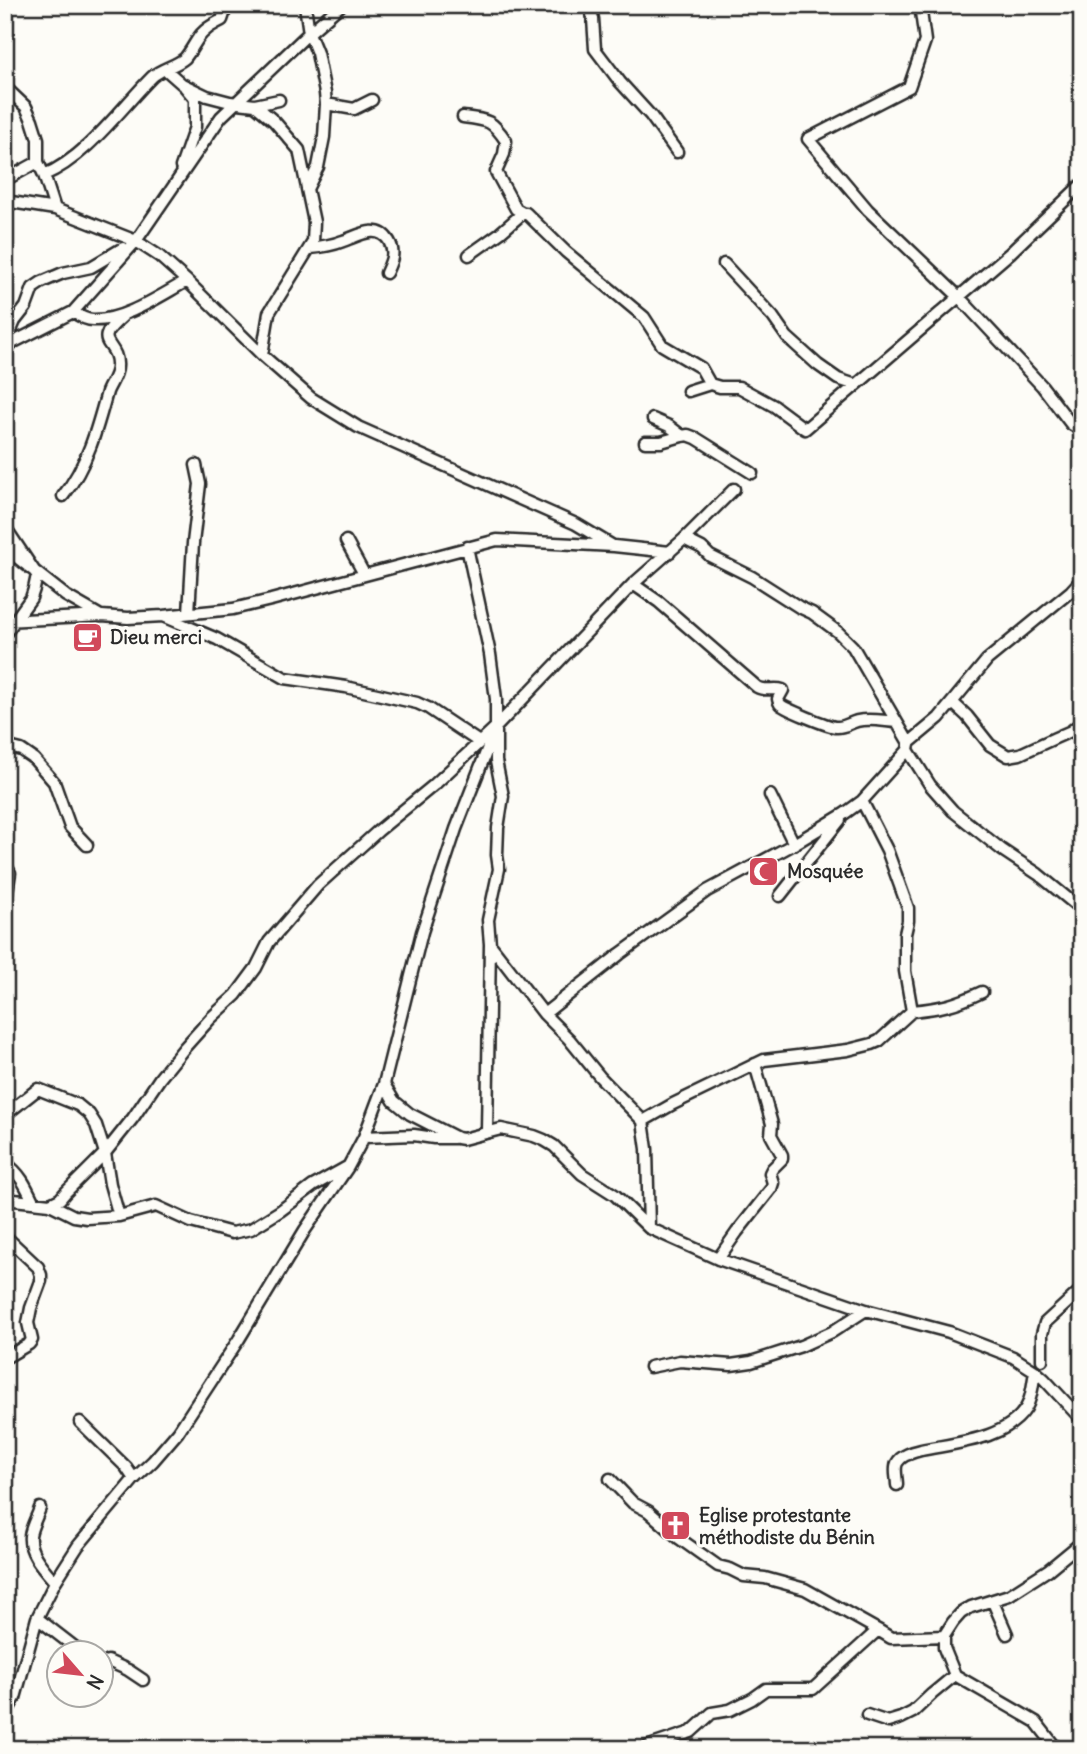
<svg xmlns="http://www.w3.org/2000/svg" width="1087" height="1754" viewBox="0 0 1087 1754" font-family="Delius,sans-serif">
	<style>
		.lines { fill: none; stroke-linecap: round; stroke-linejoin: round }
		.minor-casing { stroke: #2b2b2b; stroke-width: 15 }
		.minor { stroke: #fdfcf7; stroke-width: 10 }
		.labels { text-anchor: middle; stroke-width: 7; stroke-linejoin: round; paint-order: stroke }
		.poi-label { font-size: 19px; font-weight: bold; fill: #2b2b2b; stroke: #fdfcf7; text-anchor: start }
	</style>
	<rect width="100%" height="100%" fill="#fdfcf7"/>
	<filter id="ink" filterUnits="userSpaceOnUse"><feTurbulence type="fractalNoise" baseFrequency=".0143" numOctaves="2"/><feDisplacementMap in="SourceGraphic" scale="14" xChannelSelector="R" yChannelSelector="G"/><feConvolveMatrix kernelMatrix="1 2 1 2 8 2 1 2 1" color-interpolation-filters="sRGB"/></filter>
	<g filter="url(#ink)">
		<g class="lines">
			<defs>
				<path id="minor" d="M 590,5 L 593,19 L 595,49 L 620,82 L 651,116 L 677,152
					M 920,5 L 925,41 L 909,87 L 808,139 L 868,210 L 958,296 L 1042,386 L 1071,424 L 1082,431
					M 165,69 L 182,84 L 207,96 L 230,102 L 255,105 L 279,100
					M 5,87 L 26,107 L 32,120 L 38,139 L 38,162 L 44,175 L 55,209
					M 326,104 L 354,109 L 372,100
					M 255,105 L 274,121 L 299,150 L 307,188
					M 463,117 C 488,120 492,120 506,141 L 504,154 L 496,172 L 516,209 L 523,213
					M 181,167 L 195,127 L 195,99 L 185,87
					M 44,175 C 86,158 121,108 152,77 C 161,68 175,67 185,58 C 190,52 193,46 197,40 C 203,30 212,25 222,20 L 227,5
					M 5,180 L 38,162
					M 5,201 L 55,209 L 136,241 L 159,256 L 187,281
					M 310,248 C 321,247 333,245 343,241 C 358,236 378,223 389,241 C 396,253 391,262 386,273
					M 469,255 L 500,233 L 523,213 L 526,213 L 566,252 L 644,317 L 662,345 L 701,368 L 710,384
					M 724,264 L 773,317 L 787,337 L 818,365 L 838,379 L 856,385
					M 73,312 C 79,316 86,320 93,320 C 124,321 161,295 187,281 L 262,355 L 311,398 L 358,427 L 576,524 L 613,546
					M 5,344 L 15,321 L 26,307 L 33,288 L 42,282 L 63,273 L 91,267 L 123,248
					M 5,349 L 12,343 L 73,312 L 136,241 L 221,117 L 309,33 L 341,5
					M 262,355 L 269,313 L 313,242 L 314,222 L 307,189 L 318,167 L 324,137 L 326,104 L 325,93 L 317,53 L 309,33 L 305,5
					M 688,391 L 710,384 L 720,387 L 739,387 L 774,406 L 805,429 L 1010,253 L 1082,184
					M 653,419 L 669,426 L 682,436 L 688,435 L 696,438 L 752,473
					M 645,442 L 661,442 L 682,436
					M 63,496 C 87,466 97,429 107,392 C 110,384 117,376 117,367 C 119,340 89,345 122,317
					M 5,527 L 37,575 L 34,589 L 31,598 L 5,634
					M 684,539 L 702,548 L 710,556 L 752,577 L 799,607 L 812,613 L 838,632 L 853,647 L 909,743
					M 346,541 L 364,574
					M 467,547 L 490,654 L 496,699 L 496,761 L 503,796 L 498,828 L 497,855 L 499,869 L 488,920 L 490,944 L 487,1132
					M 5,548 L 66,596 L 99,615
					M 633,584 L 659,602 L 757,687 C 765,692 774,687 783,690 L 778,699 C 778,700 779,702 780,704 C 783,708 829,727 836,727 C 843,728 850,723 857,721 C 869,718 883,721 896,722
					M 189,613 L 193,543 L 200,484 L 196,465
					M 163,616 L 217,639 L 285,678 L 346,687 L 417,703 L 428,708 L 479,742
					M 5,621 L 102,616 L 128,618 L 163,616 L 233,609 L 271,600 L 497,540 L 614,546 L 670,552
					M 949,707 L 953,703 L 967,716 L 990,745 L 1008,756 L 1020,754 L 1055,738 L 1071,731 L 1082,722
					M 5,746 L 21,750 L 34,759 L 54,782 L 70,827 L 87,845
					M 908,750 L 930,785 L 953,811 L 1002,850 L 1038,874 L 1082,910
					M 770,795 L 794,844
					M 5,864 L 10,873 L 7,893 L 5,896
					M 780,896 L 840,820
					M 490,944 L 544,1014 L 569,1039 L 600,1077 L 643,1121 L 647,1149 L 649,1228 L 718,1259 L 866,1310 L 949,1332 L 1013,1357 L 1035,1371 L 1044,1379 L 1082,1420
					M 912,1011 C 941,1008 955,1005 982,992
					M 544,1014 L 620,954 L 707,891 L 794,844 L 844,814 L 862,801 L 908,750 L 909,743 L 939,718 L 987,660 L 1071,591 L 1082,579
					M 384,1084 L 394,1101 L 410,1114 L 457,1138 L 463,1139 L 501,1129 L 534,1136 L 544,1140 L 554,1146 L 582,1174 L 615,1195 L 649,1228
					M 5,1115 L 38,1089 L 78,1105 L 89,1114 L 96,1125 L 105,1153 L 110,1184 L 119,1216
					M 643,1121 L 673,1104 L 764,1060 L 848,1050 L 872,1044 L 879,1041 L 912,1011 L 905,971 L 905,934 L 908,921 L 908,908 L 887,850 L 862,801
					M 364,1137 L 414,1135 L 434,1138 L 454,1138
					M 5,1163 C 20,1173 26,1186 33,1201
					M 5,1199 L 50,1204 L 60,1199 L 65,1193 L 105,1153 L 133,1118 L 160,1078 L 185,1047 L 211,1018 L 236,995 L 256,968 L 269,942 L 318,885 L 378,831 L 434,785 L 496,727 L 633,584 L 684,539 L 734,489
					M 50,1204 L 74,1216 L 87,1218 L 119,1216 L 156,1206 L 191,1222 L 232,1233 L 251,1229 L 280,1211 L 313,1186 L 347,1167
					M 5,1236 L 38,1267 L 41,1275 L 41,1281 L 31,1308 L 28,1323 L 32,1340 L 29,1344 L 5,1358
					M 718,1259 L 737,1232 L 771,1189 L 773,1183 L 770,1173 L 772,1169 L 782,1159 L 782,1155 L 771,1135 L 772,1124 L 755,1064
					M 1042,1360 L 1042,1334 L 1045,1323 L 1082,1289
					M 650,1367 L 680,1361 L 731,1365 L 751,1362 L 801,1346 L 832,1332 L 866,1310
					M 80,1422 L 126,1467 L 134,1479
					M 610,1479 L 633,1503 L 648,1511 L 680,1539 L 718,1566 L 730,1569 L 744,1576 L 765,1578 L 805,1589 L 878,1630
					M 897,1485 C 897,1478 894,1469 897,1463 C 901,1455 913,1452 921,1450 C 954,1443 1006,1440 1026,1408 C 1032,1398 1033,1383 1035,1371
					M 40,1508 C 37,1517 31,1527 30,1536 C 28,1553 45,1570 55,1582
					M 993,1602 L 1007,1634
					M 37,1618 L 81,1652
					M 102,1665 L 108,1661 L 128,1670 L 143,1680
					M 5,1715 L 15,1698 L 37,1618 L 55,1582 L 78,1546 L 134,1479 L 153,1461 L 178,1432 L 239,1339 L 305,1230 L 348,1167 L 364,1137 L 384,1084 L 422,932 L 456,829 L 496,727
					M 867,1715 L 888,1722 L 901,1718 L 913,1712 L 932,1694 L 955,1675
					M 645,1749 L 646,1747 L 691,1732 L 712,1713 L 730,1710 L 752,1699 L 766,1689 L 813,1689 L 878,1630 L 891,1638 L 944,1636
					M 1057,1749 L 1036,1722 L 955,1675 L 944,1648 L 944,1636 L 953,1622 L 961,1613 L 971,1607 L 1009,1595 L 1048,1570 L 1082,1542"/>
			</defs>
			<!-- minor casing -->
			<use href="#minor" class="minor-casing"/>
			<!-- minor -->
			<use href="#minor" class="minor"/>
		</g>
	</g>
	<!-- icons -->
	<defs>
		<symbol id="cafe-square" viewBox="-11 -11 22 22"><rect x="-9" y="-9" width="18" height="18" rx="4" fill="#d1495b" stroke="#fdfcf7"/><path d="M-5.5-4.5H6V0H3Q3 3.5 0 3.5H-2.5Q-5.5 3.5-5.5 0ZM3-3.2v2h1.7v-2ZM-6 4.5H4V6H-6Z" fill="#fff"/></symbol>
		<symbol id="mosque-square" viewBox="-11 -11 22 22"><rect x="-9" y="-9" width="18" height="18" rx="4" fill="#d1495b" stroke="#fdfcf7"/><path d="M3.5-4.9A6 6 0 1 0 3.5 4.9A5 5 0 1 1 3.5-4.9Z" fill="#fff"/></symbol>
		<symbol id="church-square" viewBox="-11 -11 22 22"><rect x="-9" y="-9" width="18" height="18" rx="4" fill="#d1495b" stroke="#fdfcf7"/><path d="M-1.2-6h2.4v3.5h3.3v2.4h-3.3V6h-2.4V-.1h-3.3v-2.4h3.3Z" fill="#fff"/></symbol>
	</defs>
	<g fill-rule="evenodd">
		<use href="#cafe-square" x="70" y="620" width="35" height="35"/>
		<use href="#mosque-square" x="746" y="854" width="35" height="35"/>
		<use href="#church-square" x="658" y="1508" width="35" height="35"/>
	</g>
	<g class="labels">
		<!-- poi labels -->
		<g class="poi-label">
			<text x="110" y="644">Dieu merci</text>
			<text x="787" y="878">Mosquée</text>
			<text x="699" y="1522">Eglise protestante<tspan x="699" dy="22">méthodiste du Bénin</tspan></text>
		</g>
	</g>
	<!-- margin -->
	<rect width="1087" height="1754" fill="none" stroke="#fdfcf7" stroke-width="28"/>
	<rect x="14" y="14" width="1059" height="1726" fill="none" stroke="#2b2b2b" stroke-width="2.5" filter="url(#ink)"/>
	<!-- north arrow -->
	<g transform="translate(80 1674) rotate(118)"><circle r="33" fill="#fdfcf7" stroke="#a9a8a5" stroke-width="2"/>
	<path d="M0-5L12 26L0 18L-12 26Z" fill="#d1495b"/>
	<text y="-10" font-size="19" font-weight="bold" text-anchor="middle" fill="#2b2b2b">N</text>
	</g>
</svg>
